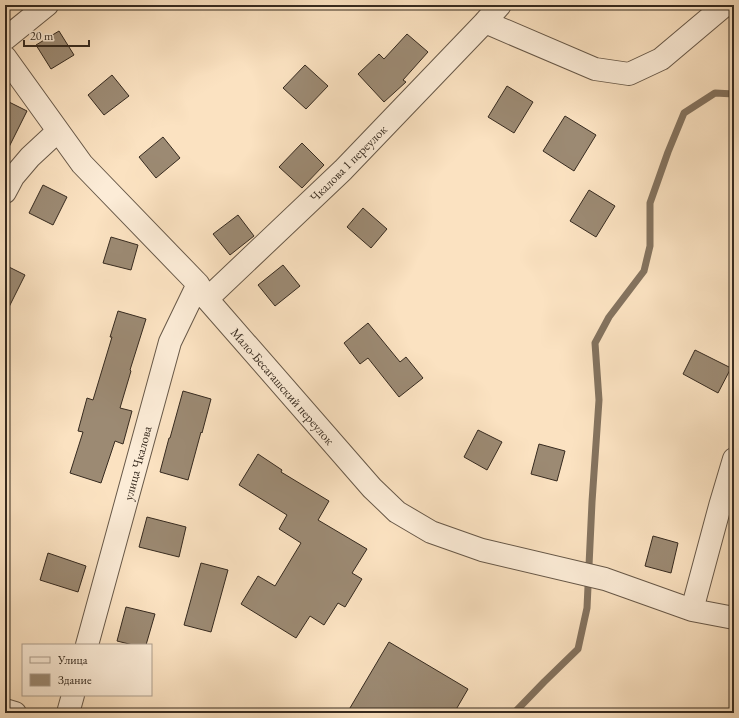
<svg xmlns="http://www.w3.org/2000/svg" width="739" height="718" viewBox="0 0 739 718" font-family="'EB Garamond',serif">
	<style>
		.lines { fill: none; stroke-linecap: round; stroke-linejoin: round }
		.stream { stroke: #84735f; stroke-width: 7 }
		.building { fill: #9c8a73; stroke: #362a1f }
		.minor-casing { stroke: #675848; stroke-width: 24 }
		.minor { stroke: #fcecd7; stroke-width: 22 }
		.labels { text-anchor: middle; stroke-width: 3; stroke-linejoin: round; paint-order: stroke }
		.street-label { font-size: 13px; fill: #362a1f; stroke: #fcecd7 }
	</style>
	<rect width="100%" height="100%" fill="#fbe2c1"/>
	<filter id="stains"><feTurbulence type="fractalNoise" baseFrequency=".005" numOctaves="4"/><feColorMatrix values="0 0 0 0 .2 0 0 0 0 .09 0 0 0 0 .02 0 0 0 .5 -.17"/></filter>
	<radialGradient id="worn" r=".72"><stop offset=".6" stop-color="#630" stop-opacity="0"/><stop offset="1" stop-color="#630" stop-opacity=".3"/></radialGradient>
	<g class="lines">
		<!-- stream -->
		<path class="stream" d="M 514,713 L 544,682 L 578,649 L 587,608 L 592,502 L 599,400 L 595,343 L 609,317 L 644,271 L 650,246 L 650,203 L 668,152 L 684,113 L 715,93 L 734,94"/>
	</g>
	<!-- building -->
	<path class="building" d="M 59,31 L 74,55 L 51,69 L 36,45 Z
		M 407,34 L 428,52 L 403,80 L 406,82 L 384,102 L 358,74 L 379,54 L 384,59 Z
		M 305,65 L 328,86 L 306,109 L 283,88 Z
		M 112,75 L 129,96 L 104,115 L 88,95 Z
		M 507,86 L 533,102 L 514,133 L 488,117 Z
		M 5,100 L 27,111 L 5,155 Z
		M 565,116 L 596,135 L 574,171 L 543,151 Z
		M 163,137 L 180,158 L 156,178 L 139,157 Z
		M 302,143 L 324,165 L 302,188 L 279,167 Z
		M 43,185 L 67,197 L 53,225 L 29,213 Z
		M 589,190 L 615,206 L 596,237 L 570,221 Z
		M 363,208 L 387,229 L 371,248 L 347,227 Z
		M 238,215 L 254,236 L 230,255 L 213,234 Z
		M 111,237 L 138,245 L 131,270 L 103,263 Z
		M 5,265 L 25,275 L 5,315 Z
		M 283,265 L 300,286 L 275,306 L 258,285 Z
		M 118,311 L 146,319 L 130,370 L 131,371 L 120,408 L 132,411 L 123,444 L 115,441 L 101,483 L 70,473 L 83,432 L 78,431 L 87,398 L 93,400 L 112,337 L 110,337 Z
		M 368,323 L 400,362 L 406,357 L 423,378 L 399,397 L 368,358 L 360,364 L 344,343 Z
		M 695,350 L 731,368 L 718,393 L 683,374 Z
		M 183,391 L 211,399 L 202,433 L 201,432 L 188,480 L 160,472 L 169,438 L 170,438 Z
		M 478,430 L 502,442 L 487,470 L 464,457 Z
		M 539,444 L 565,451 L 557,481 L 531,474 Z
		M 258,454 L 282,470 L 281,472 L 329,501 L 318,520 L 367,549 L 352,573 L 362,579 L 345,607 L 338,603 L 324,625 L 310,616 L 296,638 L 241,604 L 258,576 L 275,586 L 301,543 L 279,529 L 287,515 L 239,485 Z
		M 147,517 L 186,527 L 179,557 L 139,547 Z
		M 653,536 L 678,543 L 671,573 L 645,566 Z
		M 48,553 L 86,566 L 78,592 L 40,580 Z
		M 201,563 L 228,570 L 211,632 L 184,625 Z
		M 126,607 L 155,614 L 146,645 L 133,645 L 117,641 Z
		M 389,642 L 468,689 L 454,713 L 347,713 Z"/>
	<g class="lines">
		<defs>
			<path id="minor" d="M 485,22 L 595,69 L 629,74 L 661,59 L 725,5
				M 5,39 L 47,5
				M 5,57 L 82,164 L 198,284 L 207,299 L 372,488 L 397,512 L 431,532 L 482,550 L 605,579 L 692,610 L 734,618
				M 5,192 L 13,177 L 30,157 L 58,131
				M 207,299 L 343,170 L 485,22 L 500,5
				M 692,610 L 720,506 L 734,459
				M 87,645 L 170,342 L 198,284
				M 5,710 L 15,713
				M 68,713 L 73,695"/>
		</defs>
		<!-- minor casing -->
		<use href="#minor" class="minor-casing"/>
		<!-- minor -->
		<use href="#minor" class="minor"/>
	</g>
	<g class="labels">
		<!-- street labels -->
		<g class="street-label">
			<text transform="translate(348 163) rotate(-45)" y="5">Чкалова 1 переулок</text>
			<text transform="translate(283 386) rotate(49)" y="5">Мало-Бесагашский переулок</text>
			<text transform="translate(137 463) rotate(-75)" y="5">улица Чкалова</text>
		</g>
	</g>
	<!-- margin -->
	<rect width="739" height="718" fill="none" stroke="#fbe2c1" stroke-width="20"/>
	<rect x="6" y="6" width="727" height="706" fill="none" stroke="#362a1f" stroke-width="2"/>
	<rect x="10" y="10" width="719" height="698" fill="none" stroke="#362a1f"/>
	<!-- legend -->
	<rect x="22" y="644" width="130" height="52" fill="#fcecd7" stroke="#ad9e8d"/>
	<rect x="30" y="657" width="20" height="6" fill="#fcecd7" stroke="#ad9e8d"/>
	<text x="58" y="664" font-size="12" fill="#362a1f">Улица</text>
	<rect x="30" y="674" width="20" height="12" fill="#9c8a73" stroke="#ad9e8d"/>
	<text x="58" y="684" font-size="12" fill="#362a1f">Здание</text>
	<!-- scale -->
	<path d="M24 40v6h65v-6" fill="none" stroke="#362a1f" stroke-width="2"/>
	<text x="30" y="40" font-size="12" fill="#362a1f" stroke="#fcecd7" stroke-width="3" paint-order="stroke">20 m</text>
	<rect width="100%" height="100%" filter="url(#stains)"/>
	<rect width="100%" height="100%" fill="url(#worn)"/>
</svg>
